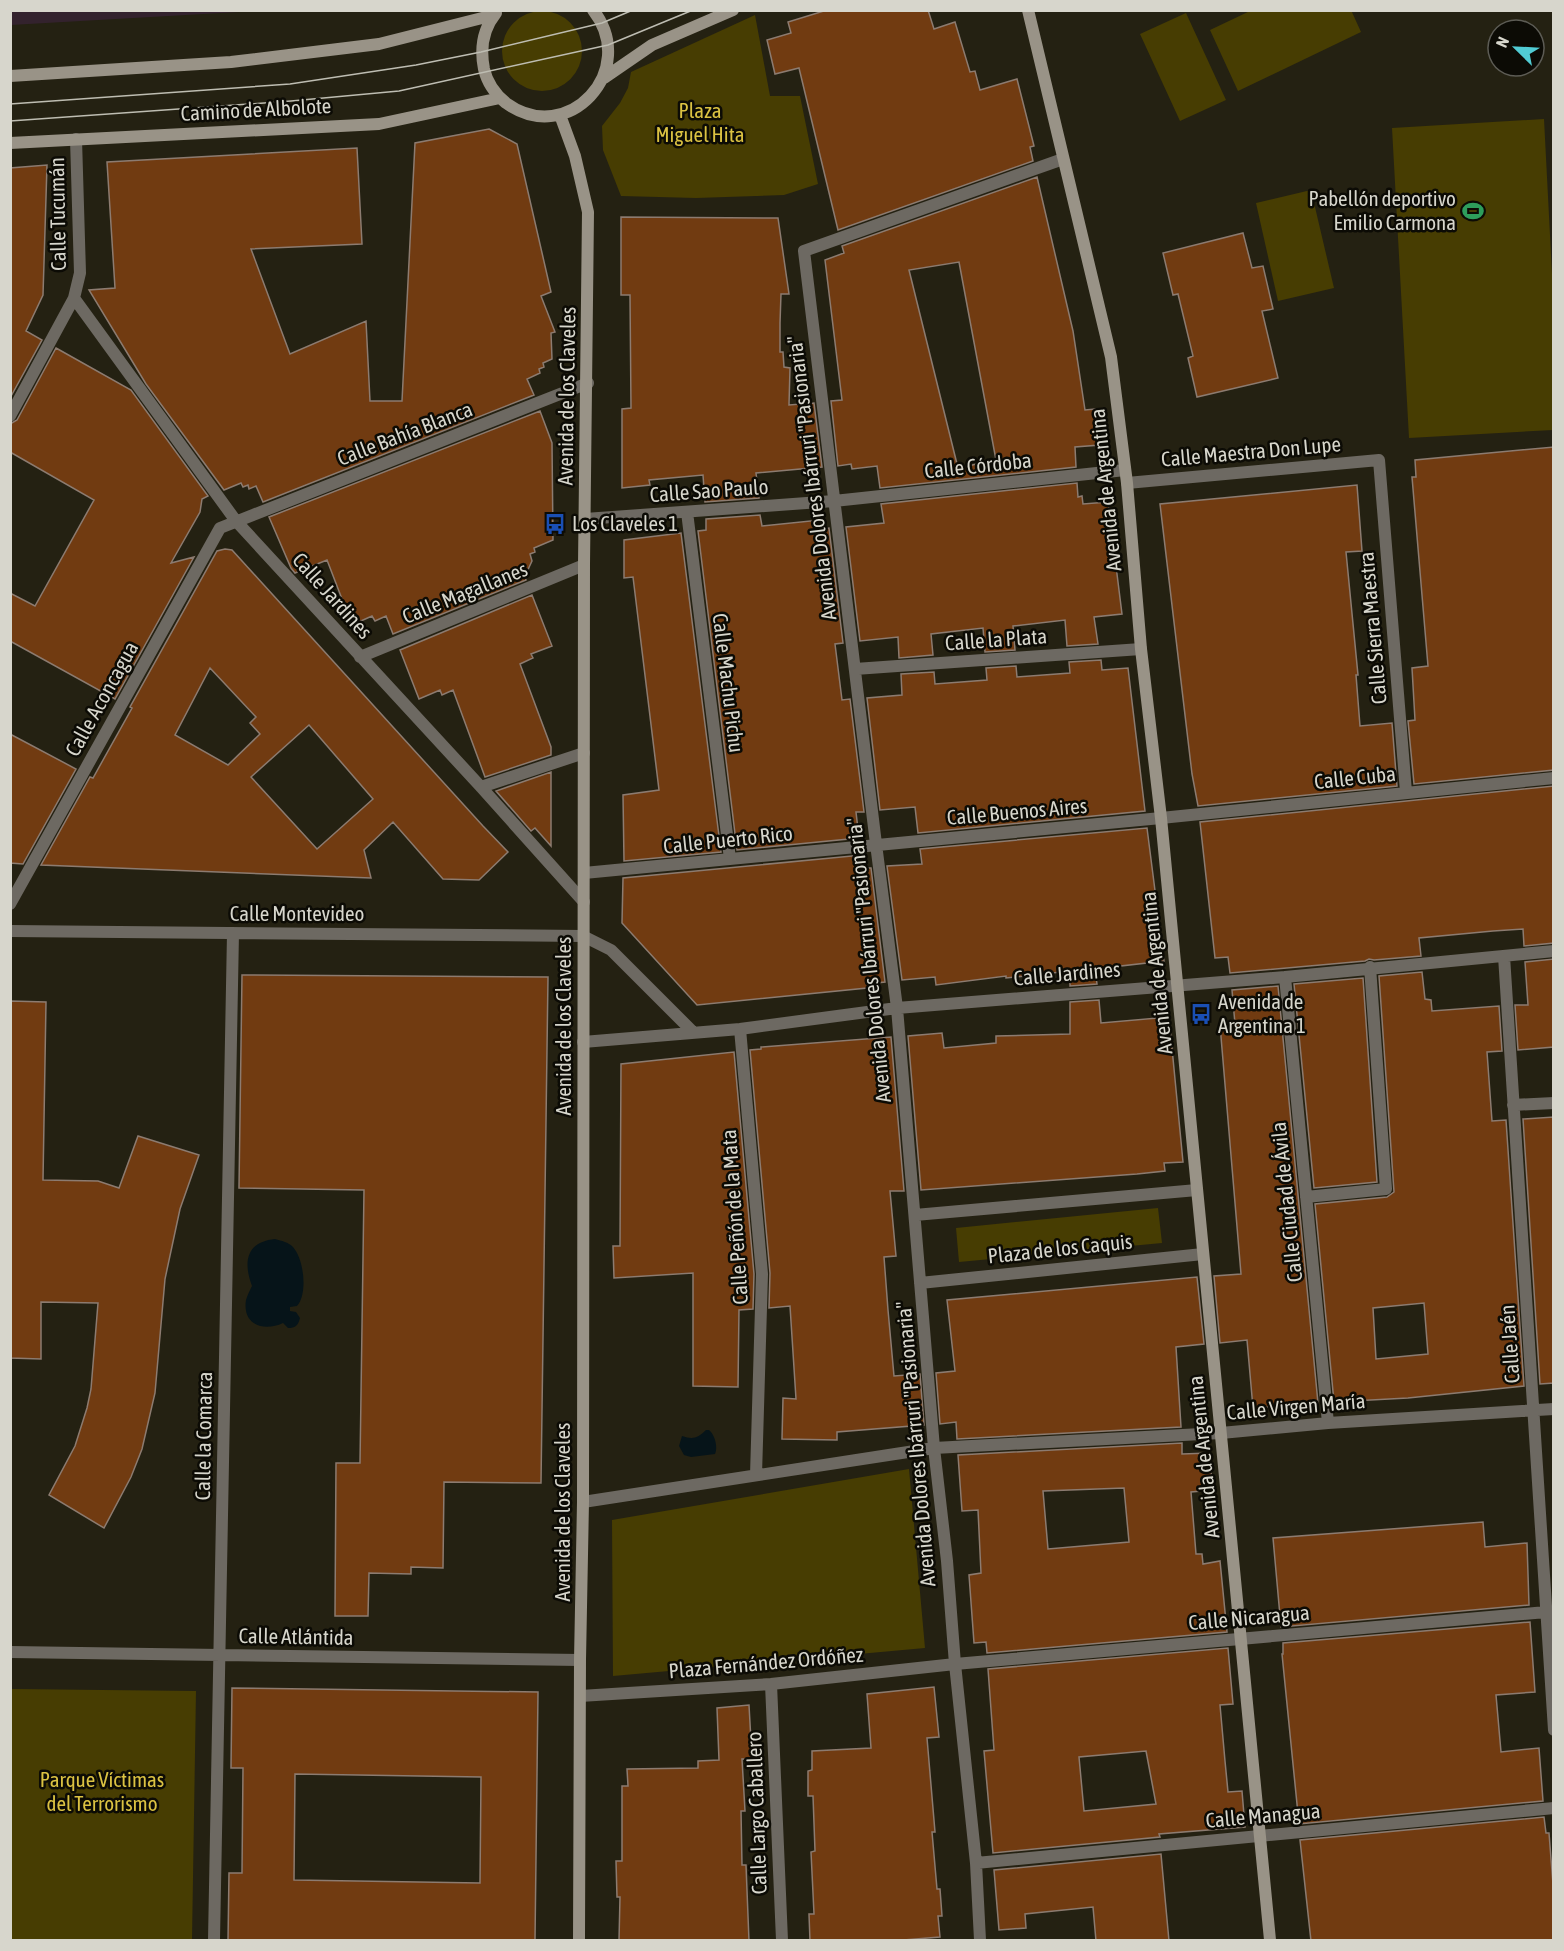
<svg xmlns="http://www.w3.org/2000/svg" width="1564" height="1951" viewBox="0 0 1564 1951" font-family="'Asap Condensed',sans-serif">
	<style>
		.industrial { fill: #33222d }
		.green { fill: #473d02 }
		.water { fill: #061419 }
		.building { fill: #713b11; stroke: #8c7b70; stroke-width: 1.5; fill-rule: evenodd }
		.lines { fill: none; stroke-linecap: round; stroke-linejoin: round }
		.street { stroke: #6d6962; stroke-width: 12 }
		.secondary { stroke: #999387; stroke-width: 12 }
		.tram { stroke: #bebdb2; stroke-width: 1.5 }
		.labels { text-anchor: middle; stroke-width: 5; stroke-linejoin: round; paint-order: stroke }
		.street-label { font-size: 21px; fill: #d7d6cc; stroke: #0c0b05 }
		.park-label { font-size: 21px; fill: #dbc242; stroke: #0c0b05 }
		.poi-label { font-size: 21px; fill: #d7d6cc; stroke: #0c0b05; text-anchor: start }
	</style>
	<rect width="100%" height="100%" fill="#242112"/>
	<!-- industrial -->
	<path class="industrial" d="M 11,10 L 257,10 L 257,11 L 11,25 Z"/>
	<!-- green -->
	<path class="green" d="M 1351,10 L 1361,32 L 1238,91 L 1210,30 L 1250,11 Z
		M502 51a40 40 0 1 1 80 0a40 40 0 1 1-80 0Z
		M 1186,13 L 1226,100 L 1180,121 L 1140,34 Z
		M 755,15 L 770,96 L 800,96 L 818,184 L 784,195 L 696,198 L 621,196 L 603,150 L 602,126 L 620,103 L 628,88 L 631,72 Z
		M 1544,119 L 1553,293 L 1553,430 L 1409,438 L 1392,128 Z
		M 1311,190 L 1334,288 L 1278,301 L 1256,203 Z
		M 1158,1208 L 1162,1243 L 959,1262 L 956,1228 Z
		M 909,1469 L 925,1648 L 613,1676 L 612,1520 Z
		M 11,1689 L 196,1691 L 192,1940 L 11,1940 Z"/>
	<!-- water -->
	<path class="water" d="M 275,1239 C 282,1241 288,1242 293,1247 C 304,1259 308,1294 297,1306 L 290,1307 L 290,1311 L 296,1312 L 300,1318 C 298,1326 295,1328 288,1328 L 283,1323 C 264,1332 242,1325 246,1300 C 247,1296 250,1290 252,1286 C 243,1262 246,1242 275,1239 Z
		M 706,1430 L 709,1430 C 715,1435 718,1447 715,1454 L 691,1457 L 684,1455 L 679,1446 L 682,1436 C 693,1440 698,1438 706,1430 Z"/>
	<!-- building -->
	<path class="building" d="M 827,10 L 928,10 L 934,29 L 955,22 L 970,72 L 975,71 L 980,90 L 1017,79 L 1034,146 L 1030,147 L 1033,161 L 838,230 L 799,68 L 775,74 L 767,40 L 791,33 L 788,22 Z
		M 489,129 L 517,144 L 551,292 L 541,296 L 555,332 L 551,333 L 552,359 L 543,363 L 544,367 L 539,369 L 540,373 L 527,379 L 534,395 L 263,502 L 256,486 L 249,489 L 248,485 L 243,487 L 241,483 L 224,490 L 146,384 L 89,290 L 115,288 L 107,162 L 357,148 L 362,244 L 251,249 L 290,354 L 366,321 L 370,401 L 402,401 L 415,143 Z
		M 47,165 L 43,295 L 26,331 L 42,340 L 10,398 L 10,168 Z
		M 1037,177 L 1073,331 L 1085,410 L 1095,409 L 1100,445 L 1075,447 L 1076,467 L 880,488 L 877,466 L 852,469 L 851,464 L 838,466 L 831,401 L 842,400 L 825,260 L 844,253 L 842,246 ZM 959,262 L 996,460 L 958,468 L 909,270 Z
		M 621,217 L 778,218 L 789,294 L 781,294 L 780,323 L 780,352 L 783,352 L 784,367 L 790,368 L 789,405 L 814,403 L 822,467 L 756,473 L 759,498 L 705,502 L 703,475 L 649,480 L 650,485 L 622,488 L 622,409 L 631,408 L 630,295 L 621,295 Z
		M 1243,233 L 1252,268 L 1263,266 L 1273,309 L 1262,311 L 1278,378 L 1197,397 L 1188,358 L 1193,356 L 1178,294 L 1173,295 L 1163,253 Z
		M 56,348 L 131,390 L 208,496 L 202,499 L 200,512 L 171,563 L 194,557 L 115,699 L 10,641 L 10,593 L 35,606 L 94,500 L 10,452 L 10,424 L 17,420 Z
		M 540,411 L 552,443 L 553,540 L 534,548 L 535,552 L 530,554 L 532,561 L 525,576 L 526,580 L 393,634 L 386,616 L 375,621 L 372,616 L 352,625 L 327,560 L 295,573 L 291,568 L 269,517 Z
		M 1554,447 L 1554,770 L 1414,784 L 1408,721 L 1415,720 L 1412,668 L 1428,666 L 1412,477 L 1416,477 L 1415,460 Z
		M 1077,483 L 1078,497 L 1082,496 L 1083,504 L 1108,502 L 1122,614 L 1094,617 L 1098,644 L 1067,646 L 1065,620 L 1013,626 L 1015,650 L 985,652 L 983,628 L 931,634 L 933,655 L 899,658 L 898,637 L 860,641 L 846,527 L 884,523 L 881,504 Z
		M 1357,485 L 1362,551 L 1346,552 L 1358,675 L 1356,675 L 1360,726 L 1392,723 L 1397,786 L 1198,806 L 1192,774 L 1160,504 Z
		M 760,515 L 762,526 L 820,520 L 821,529 L 829,528 L 843,643 L 835,644 L 842,700 L 850,699 L 864,812 L 856,812 L 859,838 L 737,850 L 698,531 L 706,530 L 706,519 Z
		M 681,533 L 721,852 L 624,861 L 623,795 L 659,790 L 633,577 L 624,578 L 624,540 Z
		M 225,549 L 232,550 L 483,826 L 508,852 L 479,880 L 443,879 L 393,822 L 364,850 L 371,878 L 41,865 L 90,777 L 93,778 L 132,708 L 130,707 L 217,551 ZM 210,668 L 256,717 L 250,723 L 260,734 L 228,765 L 175,735 ZM 309,725 L 373,799 L 317,849 L 251,777 Z
		M 532,595 L 552,646 L 531,654 L 533,658 L 520,664 L 551,747 L 551,755 L 485,777 L 453,690 L 442,695 L 440,690 L 419,699 L 400,650 Z
		M 1101,660 L 1102,670 L 1128,668 L 1145,811 L 918,833 L 915,807 L 880,810 L 867,698 L 902,695 L 901,674 L 934,672 L 935,684 L 987,680 L 986,668 L 1016,666 L 1017,677 L 1070,673 L 1069,662 Z
		M 10,734 L 76,769 L 23,864 L 10,863 Z
		M 551,772 L 551,846 L 535,828 L 531,831 L 496,791 Z
		M 1554,786 L 1554,943 L 1524,946 L 1523,929 L 1493,931 L 1419,938 L 1421,956 L 1374,960 L 1369,959 L 1365,961 L 1230,973 L 1228,957 L 1215,958 L 1200,822 Z
		M 1147,828 L 1164,961 L 1095,969 L 1097,984 L 1070,986 L 1070,971 L 1006,978 L 1006,976 L 936,985 L 935,977 L 902,980 L 887,866 L 922,864 L 920,849 Z
		M 862,855 L 863,868 L 871,868 L 885,982 L 876,983 L 877,987 L 697,1005 L 622,923 L 623,878 Z
		M 1554,959 L 1554,1047 L 1518,1050 L 1515,1005 L 1528,1005 L 1525,962 Z
		M 1422,972 L 1425,999 L 1431,1000 L 1432,1011 L 1499,1006 L 1502,1051 L 1487,1052 L 1492,1121 L 1506,1120 L 1524,1386 L 1408,1398 L 1334,1402 L 1315,1204 L 1387,1197 L 1394,1192 L 1379,976 ZM 1424,1303 L 1428,1354 L 1376,1359 L 1373,1308 Z
		M 242,975 L 548,977 L 541,1483 L 444,1482 L 443,1568 L 411,1567 L 411,1574 L 369,1573 L 368,1616 L 335,1616 L 336,1463 L 360,1463 L 364,1190 L 239,1188 Z
		M 1363,978 L 1377,1182 L 1314,1188 L 1294,984 Z
		M 1278,986 L 1318,1403 L 1253,1408 L 1247,1340 L 1220,1343 L 1214,1276 L 1241,1274 L 1220,1025 L 1235,1024 L 1232,990 Z
		M 1099,1000 L 1101,1023 L 1169,1017 L 1183,1162 L 1164,1163 L 1165,1171 L 1137,1174 L 921,1190 L 908,1036 L 942,1033 L 944,1048 L 996,1043 L 996,1036 L 1070,1034 L 1070,1002 Z
		M 10,1001 L 46,1002 L 43,1180 L 98,1181 L 119,1188 L 138,1136 L 199,1155 L 180,1209 L 165,1279 L 155,1393 L 142,1449 L 131,1477 L 104,1528 L 49,1495 L 75,1446 L 87,1408 L 91,1389 L 98,1303 L 41,1302 L 41,1359 L 10,1358 Z
		M 891,1037 L 904,1191 L 890,1191 L 896,1256 L 884,1257 L 888,1310 L 894,1376 L 920,1374 L 924,1425 L 837,1432 L 837,1440 L 782,1439 L 783,1398 L 796,1399 L 790,1306 L 769,1308 L 770,1273 L 750,1050 L 761,1049 L 761,1047 Z
		M 734,1052 L 754,1274 L 753,1309 L 739,1310 L 738,1387 L 693,1386 L 693,1273 L 614,1278 L 613,1246 L 620,1246 L 621,1064 Z
		M 1554,1117 L 1554,1383 L 1540,1384 L 1523,1119 Z
		M 1197,1277 L 1204,1344 L 1176,1347 L 1181,1427 L 957,1439 L 956,1422 L 940,1424 L 936,1373 L 955,1371 L 947,1300 Z
		M 1182,1443 L 1182,1454 L 1209,1453 L 1213,1490 L 1191,1492 L 1196,1554 L 1202,1554 L 1203,1564 L 1220,1561 L 1227,1632 L 987,1653 L 986,1642 L 974,1643 L 969,1575 L 981,1573 L 978,1510 L 962,1511 L 958,1455 ZM 1124,1488 L 1129,1542 L 1048,1549 L 1043,1491 Z
		M 1483,1522 L 1485,1547 L 1527,1543 L 1529,1605 L 1281,1627 L 1273,1538 Z
		M 1530,1622 L 1535,1692 L 1496,1695 L 1501,1752 L 1539,1748 L 1543,1801 L 1299,1824 L 1282,1654 L 1283,1654 L 1283,1643 Z
		M 1228,1648 L 1233,1704 L 1220,1705 L 1225,1761 L 1228,1792 L 1242,1791 L 1245,1827 L 1159,1834 L 1160,1837 L 993,1853 L 984,1751 L 994,1750 L 988,1669 ZM 1146,1751 L 1156,1804 L 1084,1811 L 1079,1757 Z
		M 934,1687 L 939,1737 L 927,1738 L 935,1832 L 932,1832 L 937,1889 L 940,1889 L 942,1916 L 938,1916 L 940,1937 L 891,1941 L 810,1941 L 809,1914 L 814,1914 L 811,1852 L 815,1851 L 813,1796 L 808,1796 L 808,1771 L 812,1770 L 812,1751 L 871,1748 L 867,1694 Z
		M 232,1688 L 538,1692 L 535,1941 L 228,1941 L 229,1873 L 242,1873 L 243,1768 L 231,1768 ZM 295,1774 L 481,1777 L 480,1883 L 294,1880 Z
		M 749,1705 L 752,1759 L 742,1759 L 745,1811 L 741,1811 L 742,1865 L 746,1865 L 749,1941 L 619,1941 L 620,1897 L 617,1897 L 616,1861 L 622,1861 L 622,1786 L 628,1786 L 627,1769 L 698,1768 L 698,1761 L 719,1760 L 717,1708 Z
		M 1544,1817 L 1546,1833 L 1549,1833 L 1554,1897 L 1554,1941 L 1311,1941 L 1300,1840 Z
		M 1161,1854 L 1169,1941 L 1096,1941 L 1093,1907 L 1025,1914 L 1026,1928 L 999,1930 L 994,1870 Z"/>
	<g class="lines">
		<!-- street -->
		<path class="street" d="M 74,298 L 236,521 L 481,787 L 584,902
			M 10,416 L 74,298 L 80,273 L 76,139
			M 1127,483 L 1379,460 L 1406,792
			M 687,512 L 730,859
			M 585,519 L 834,501 L 1125,470
			M 360,657 L 584,565
			M 855,669 L 1141,649
			M 481,787 L 584,753
			M 584,873 L 1161,818 L 1554,778
			M 10,904 L 220,528 L 588,383
			M 10,931 L 583,936 L 611,950 L 693,1032
			M 1504,956 L 1554,1730
			M 1285,977 L 1328,1423
			M 740,1029 L 762,1274 L 756,1475
			M 583,1042 L 740,1029 L 897,1008 L 1285,977 L 1554,951
			M 1513,1105 L 1554,1103
			M 1306,1197 L 1386,1189 L 1370,967
			M 915,1215 L 1197,1190
			M 920,1283 L 1203,1254
			M 583,1502 L 934,1448 L 1221,1433 L 1328,1423 L 1554,1409
			M 10,1652 L 580,1660
			M 771,1684 L 782,1940
			M 580,1696 L 771,1684 L 955,1664 L 1546,1612
			M 976,1863 L 1554,1808
			M 214,1940 L 233,933
			M 980,1940 L 976,1863 L 955,1664 L 947,1561 L 934,1448 L 897,1008 L 876,844 L 804,251 L 1063,159"/>
		<!-- secondary -->
		<path class="secondary" d="M 1028,10 L 1111,357 L 1127,483 L 1141,649 L 1161,818 L 1270,1940
			M 496,13 C 483,29 480,49 484,69 C 487,82 495,94 506,103 C 568,148 640,70 593,10
			M 10,76 L 231,62 L 379,44 L 494,15
			M 604,78 L 652,45 L 733,10
			M 560,115 L 575,156 L 588,212 L 584,565 L 583,1502 L 580,1660 L 579,1940
			M 10,143 L 379,124 L 500,98"/>
		<!-- tram -->
		<path class="tram" d="M 10,104 L 290,84 L 416,65 L 481,52 L 602,23 L 633,10
			M 10,121 L 291,101 L 399,91 L 608,45 L 693,10"/>
	</g>
	<!-- icons -->
	<defs>
		<symbol id="stadium-bare" viewBox="-9 -9 18 18"><path d="M0-5a6.5 5 0 1 0 0 10a6.5 5 0 1 0 0-10ZM-3.5-1.8h7v3.6h-7Z" fill="#2e9e5b" stroke="#0c0b05" stroke-width="2.5" paint-order="stroke"/></symbol>
		<symbol id="bus-bare" viewBox="-9 -9 18 18"><path d="M-5-6H5V4H4V6H2V4H-2V6H-4V4H-5ZM-3.5-4V0h7V-4ZM-3.5 1.2v1.5H-2V1.2ZM2 1.2v1.5H3.5V1.2Z" fill="#1a4fb4" stroke="#0c0b05" stroke-width="2.5" paint-order="stroke"/></symbol>
	</defs>
	<g fill-rule="evenodd">
		<use href="#stadium-bare" x="1458" y="196" width="30" height="30"/>
		<use href="#bus-bare" x="540" y="509" width="30" height="30"/>
		<use href="#bus-bare" x="1186" y="999" width="30" height="30"/>
	</g>
	<g class="labels">
		<!-- street labels -->
		<g class="street-label">
			<text transform="translate(256 110) rotate(-3)" y="7">Camino de Albolote</text>
			<text transform="translate(58 214) rotate(-91)" y="7">Calle Tucumán</text>
			<text transform="translate(567 396) rotate(-89)" y="7">Avenida de los Claveles</text>
			<text transform="translate(405 434) rotate(-21)" y="7">Calle Bahía Blanca</text>
			<text transform="translate(1251 452) rotate(-5)" y="7">Calle Maestra Don Lupe</text>
			<text transform="translate(978 466) rotate(-6)" y="7">Calle Córdoba</text>
			<text transform="translate(812 478) rotate(-97)" y="7">Avenida Dolores Ibárruri "Pasionaria"</text>
			<text transform="translate(1106 490) rotate(-96)" y="7">Avenida de Argentina</text>
			<text transform="translate(709 491) rotate(-4)" y="7">Calle Sao Paulo</text>
			<text transform="translate(465 593) rotate(-22)" y="7">Calle Magallanes</text>
			<text transform="translate(332 596) rotate(48)" y="7">Calle Jardines</text>
			<text transform="translate(1373 628) rotate(-95)" y="7">Calle Sierra Maestra</text>
			<text transform="translate(996 640) rotate(-4)" y="7">Calle la Plata</text>
			<text transform="translate(728 683) rotate(83)" y="7">Calle Machu Pichu</text>
			<text transform="translate(102 699) rotate(-61)" y="7">Calle Aconcagua</text>
			<text transform="translate(1355 778) rotate(-6)" y="7">Calle Cuba</text>
			<text transform="translate(1017 812) rotate(-5)" y="7">Calle Buenos Aires</text>
			<text transform="translate(728 840) rotate(-6)" y="7">Calle Puerto Rico</text>
			<text x="297" y="921">Calle Montevideo</text>
			<text transform="translate(869 960) rotate(-96)" y="7">Avenida Dolores Ibárruri "Pasionaria"</text>
			<text transform="translate(1157 973) rotate(-96)" y="7">Avenida de Argentina</text>
			<text transform="translate(1067 974) rotate(-5)" y="7">Calle Jardines</text>
			<text transform="translate(564 1026) rotate(-90)" y="7">Avenida de los Claveles</text>
			<text transform="translate(1287 1202) rotate(-96)" y="7">Calle Ciudad de Ávila</text>
			<text transform="translate(735 1217) rotate(-94)" y="7">Calle Peñón de la Mata</text>
			<text transform="translate(1060 1249) rotate(-6)" y="7">Plaza de los Caquis</text>
			<text transform="translate(1510 1344) rotate(-94)" y="7">Calle Jaén</text>
			<text transform="translate(1296 1407) rotate(-5)" y="7">Calle Virgen María</text>
			<text transform="translate(204 1436) rotate(-89)" y="7">Calle la Comarca</text>
			<text transform="translate(916 1444) rotate(-95)" y="7">Avenida Dolores Ibárruri "Pasionaria"</text>
			<text transform="translate(1204 1457) rotate(-96)" y="7">Avenida de Argentina</text>
			<text transform="translate(563 1512) rotate(-90)" y="7">Avenida de los Claveles</text>
			<text transform="translate(1249 1618) rotate(-5)" y="7">Calle Nicaragua</text>
			<text transform="translate(296 1637) rotate(1)" y="7">Calle Atlántida</text>
			<text transform="translate(766 1663) rotate(-5)" y="7">Plaza Fernández Ordóñez</text>
			<text transform="translate(757 1813) rotate(-92)" y="7">Calle Largo Caballero</text>
			<text transform="translate(1263 1816) rotate(-5)" y="7">Calle Managua</text>
		</g>
		<!-- park labels -->
		<g class="park-label">
			<text x="700" y="118">Plaza<tspan x="700" dy="24">Miguel Hita</tspan></text>
			<text x="102" y="1787">Parque Víctimas<tspan x="102" dy="24">del Terrorismo</tspan></text>
		</g>
		<!-- poi labels -->
		<g class="poi-label">
			<text x="1456" y="206" text-anchor="end">Pabellón deportivo<tspan x="1456" dy="24">Emilio Carmona</tspan></text>
			<text x="572" y="531">Los Claveles 1</text>
			<text x="1218" y="1009">Avenida de<tspan x="1218" dy="24">Argentina 1</tspan></text>
		</g>
	</g>
	<!-- border -->
	<rect width="1564" height="1951" fill="none" stroke="#d7d6cc" stroke-width="24"/>
	<!-- north arrow -->
	<g transform="translate(1516 48) rotate(294)"><circle r="28" fill="#0c0b05" stroke="#5d5c55" stroke-width="1.5"/>
	<path d="M0-4.5L10 22L0 15L-10 22Z" fill="#51ccd4"/>
	<text y="-9" font-size="16" font-weight="bold" text-anchor="middle" fill="#d7d6cc">N</text>
	</g>
</svg>
